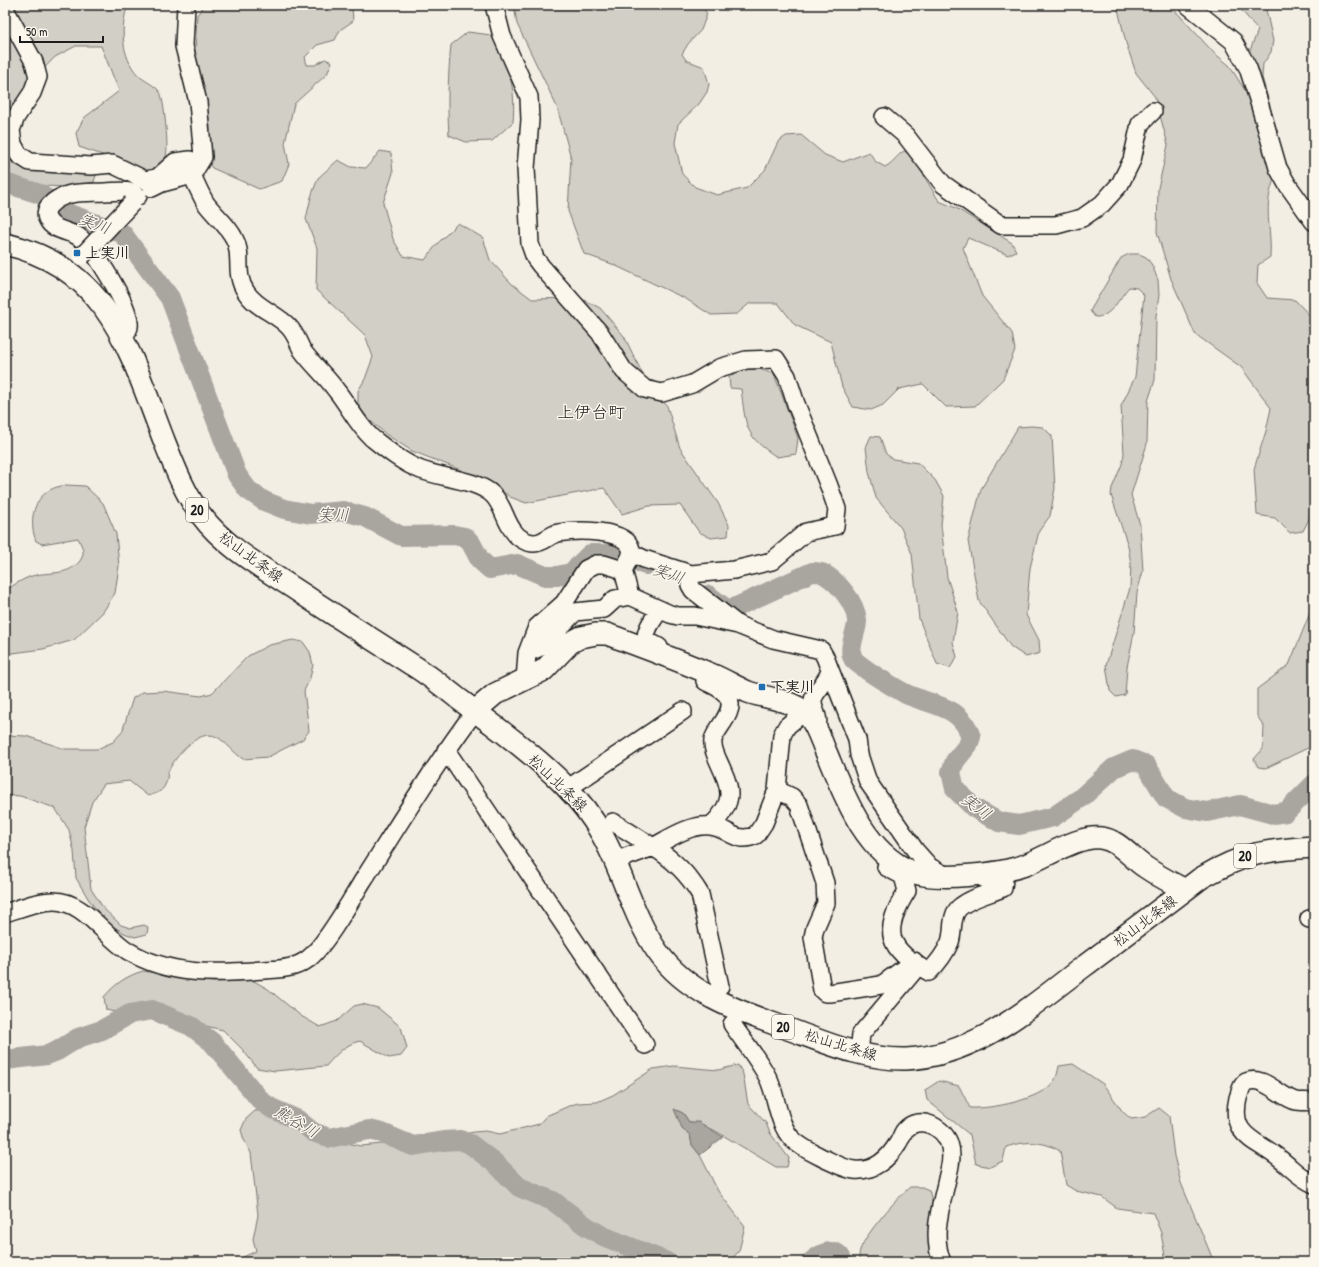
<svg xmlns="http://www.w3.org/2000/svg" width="1319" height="1267" viewBox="0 0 1319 1267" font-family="'Patrick Hand','Klee One',sans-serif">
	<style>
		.green { fill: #d2cfc6; stroke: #777671 }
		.water { fill: #a9a6a0; stroke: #716f6b }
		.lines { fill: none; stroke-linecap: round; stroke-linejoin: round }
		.river { stroke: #a9a6a0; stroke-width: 20 }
		.minor-casing { stroke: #1c1c1c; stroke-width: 20 }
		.major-casing { stroke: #1c1c1c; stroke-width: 24 }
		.minor { stroke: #fbf7ec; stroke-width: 17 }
		.major { stroke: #fbf7ec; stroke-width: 21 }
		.minor-bridge-casing { stroke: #1c1c1c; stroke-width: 20; stroke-linecap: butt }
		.minor-bridge { stroke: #fbf7ec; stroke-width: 17 }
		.poi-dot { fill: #1f6fb2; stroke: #fbf7ec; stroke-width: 1.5 }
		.labels { text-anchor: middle; stroke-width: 3; stroke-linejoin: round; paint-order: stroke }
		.shield { fill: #fbf7ec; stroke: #5f5e5a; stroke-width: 1 }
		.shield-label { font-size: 14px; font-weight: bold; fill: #1c1c1c }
		.poi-label { font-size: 15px; font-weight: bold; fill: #1c1c1c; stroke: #fbf7ec; text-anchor: start }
		.street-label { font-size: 15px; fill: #1c1c1c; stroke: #fbf7ec }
		.water-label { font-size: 16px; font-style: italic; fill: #545351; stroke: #fbf7ec }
		.quarter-label { font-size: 17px; fill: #1c1c1c; stroke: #fbf7ec }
	</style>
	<rect width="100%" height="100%" fill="#f2eee4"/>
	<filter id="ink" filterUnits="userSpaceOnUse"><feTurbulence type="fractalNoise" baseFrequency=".025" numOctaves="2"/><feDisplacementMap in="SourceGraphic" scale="8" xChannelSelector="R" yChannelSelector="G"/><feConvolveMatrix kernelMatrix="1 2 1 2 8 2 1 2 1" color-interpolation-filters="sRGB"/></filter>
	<g filter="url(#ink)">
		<!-- green -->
		<path class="green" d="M 5,5 L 128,5 C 120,27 121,57 138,75 C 144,81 155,85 160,92 C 164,99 169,148 166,156 C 165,161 161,166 159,170 L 147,173 L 135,166 L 79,147 L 76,133 L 84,118 L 119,91 L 101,46 L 76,46 L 55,57 L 29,84 L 10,112 L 7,151 L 13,164 L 28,168 L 91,172 L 96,175 L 94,182 L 65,187 L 26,185 L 7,176 L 5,174 Z
			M 204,5 L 352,5 L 353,21 L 340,30 L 335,40 L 317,45 L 305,57 L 307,65 L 315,65 L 325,59 L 332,62 L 327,74 L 294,104 L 285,143 L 289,164 L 282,181 L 259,189 L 212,168 L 207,160 L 195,52 L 197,15 Z
			M 514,5 L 629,5 L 631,7 L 642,8 L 648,5 L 702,5 L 707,14 L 701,30 L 688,44 L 682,54 L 686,60 L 704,67 L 709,84 L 707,92 L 699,104 L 678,124 L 675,143 L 682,174 L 695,187 L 717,195 L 747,188 L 765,170 L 778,142 L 786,136 L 801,135 L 825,155 L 843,162 L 869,152 L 876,162 L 885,167 C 894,162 896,156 904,151 L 912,156 L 939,201 L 956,208 L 1012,243 L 1016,251 L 1008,255 L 968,238 L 963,248 L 982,296 L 1012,333 L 1015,350 L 1003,379 L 975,406 L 946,407 L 923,384 L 899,389 L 883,405 L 871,410 L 853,407 L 842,387 L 831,342 L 795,325 L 778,303 L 750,303 L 737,314 L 711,315 L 686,299 L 612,264 L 584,254 L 568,211 L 571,158 L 557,107 L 517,24 Z
			M 1117,5 L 1170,5 L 1214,53 L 1229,65 L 1248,95 L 1275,177 C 1262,209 1272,226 1270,257 L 1258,265 L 1257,283 L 1267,298 L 1295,300 L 1314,320 L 1314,509 L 1303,531 L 1290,533 L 1275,518 L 1257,515 L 1254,469 L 1266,431 L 1271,408 L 1241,367 L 1195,334 L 1171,279 L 1157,232 L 1158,188 L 1168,145 L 1155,97 L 1136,73 L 1126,43 Z
			M 1237,5 L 1265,5 L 1273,41 L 1271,52 L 1263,64 L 1262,77 L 1278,136 L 1274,141 L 1247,58 L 1258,30 Z
			M 468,32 L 491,35 C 509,67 516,84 513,122 L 492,141 L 466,142 L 449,135 C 447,105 448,75 451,45 Z
			M 380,151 L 391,153 L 393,173 L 383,203 L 393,239 L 403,256 L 425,260 L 437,244 L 458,223 L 483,238 L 490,260 L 512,284 L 532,299 L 580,298 L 600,308 L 624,336 L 643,375 L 667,406 L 680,448 L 718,503 L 729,525 L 728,536 L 711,538 L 699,532 L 680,505 L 649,506 L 622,514 L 604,488 L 526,503 L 510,497 L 489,481 L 412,451 L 387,435 L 358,410 L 358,391 L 365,379 L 373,357 L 365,335 L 316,290 L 317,248 L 306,219 L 311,197 L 318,178 L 338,160 L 351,167 L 366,168 Z
			M 1129,254 L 1139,254 L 1146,257 L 1152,265 L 1158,280 L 1159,295 L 1156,316 L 1155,380 L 1148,401 L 1147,444 L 1131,495 L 1140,525 L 1143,571 L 1137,593 L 1134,633 L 1127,667 L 1125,695 L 1116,697 L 1110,691 L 1106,665 L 1130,588 L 1131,564 L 1128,546 L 1111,495 L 1112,488 L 1122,464 L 1124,454 L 1121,406 L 1135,377 L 1144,295 L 1137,288 L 1129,287 C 1119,298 1111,318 1095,317 L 1090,311 L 1121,258 Z
			M 759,369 L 774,374 L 798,438 L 796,454 L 777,457 C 744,436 746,426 741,389 L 730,388 L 729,376 L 742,370 Z
			M 1031,426 L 1043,427 L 1052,436 L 1055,488 L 1050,516 L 1039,531 L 1030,568 L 1026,615 L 1039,640 L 1040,653 L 1026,657 L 1011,647 L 979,601 L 968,541 L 981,489 L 1018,427 Z
			M 871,436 L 880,437 L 886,454 L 893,459 L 918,463 L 935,480 L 944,496 L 941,525 L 947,577 L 958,612 L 953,642 L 957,657 L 950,668 L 937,664 L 919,619 L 912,554 L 901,528 L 876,498 L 869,472 L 866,447 Z
			M 66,485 L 85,486 L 103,503 L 116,534 L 119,566 L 115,593 L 103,612 L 74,640 L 43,649 L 5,654 L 5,591 C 12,586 21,580 29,577 C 47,570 66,578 80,561 C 86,552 82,547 78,538 L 42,544 L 36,541 C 29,523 32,500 50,490 C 55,487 61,486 66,485 Z
			M 1314,603 L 1314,745 L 1266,768 L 1258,767 L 1254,759 L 1263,749 L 1264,726 L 1257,716 L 1257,689 L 1289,665 Z
			M 293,640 L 303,642 L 310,652 L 313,665 L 310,678 L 304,691 L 309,731 L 303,739 L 268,757 L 243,759 C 234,753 226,742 217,737 C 199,727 174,758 168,772 C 167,777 167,783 164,787 C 160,793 154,794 148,796 L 129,781 L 104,784 L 92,802 L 84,827 L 91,889 L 104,909 L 121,925 L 130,928 L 144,925 L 148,927 L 147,934 L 135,937 L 124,933 L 105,921 L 89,900 L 76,878 L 74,851 L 69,830 L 55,808 L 20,796 L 5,795 L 5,735 L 26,736 L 65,749 L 97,749 L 113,742 L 122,732 L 133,698 L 143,692 L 163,691 L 201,696 L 212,693 L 248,656 L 269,645 Z
			M 1314,774 L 1314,794 L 1308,799 L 1297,791 Z
			M 143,971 L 213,982 L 252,980 L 268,989 L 301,1016 L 320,1027 L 337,1021 L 354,1006 L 362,1004 L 378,1008 L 401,1027 L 407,1048 L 401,1056 L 389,1058 L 360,1041 C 345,1044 336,1055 326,1066 L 275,1071 L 257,1068 L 242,1049 L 223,1030 L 141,1011 L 119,1013 L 106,1010 L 104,997 C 115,984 126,976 143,971 Z
			M 1073,1064 L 1103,1084 L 1123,1112 L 1131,1119 L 1145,1117 L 1159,1108 L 1169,1116 L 1174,1156 L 1181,1183 L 1214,1262 L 1166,1262 L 1161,1233 L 1153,1213 L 1117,1208 L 1102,1197 L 1076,1191 L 1066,1185 L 1060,1151 C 1042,1140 1025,1141 1006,1147 L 1003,1161 L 990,1167 L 976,1164 L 970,1135 L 927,1100 L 925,1090 L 939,1081 L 959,1086 L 970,1108 C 991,1109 1041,1100 1054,1081 C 1057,1077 1058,1071 1059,1066 Z
			M 738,1065 L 743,1074 L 748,1104 L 766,1123 L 770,1133 L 789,1158 L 787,1167 L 776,1167 L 714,1130 C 704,1128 700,1122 689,1122 L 683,1113 L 682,1128 L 690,1135 L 692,1145 L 700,1155 L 718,1191 L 745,1226 L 739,1251 L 729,1262 L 662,1262 L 658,1260 L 647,1262 L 233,1262 L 256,1251 L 253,1239 L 258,1215 L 251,1153 L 244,1140 L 241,1130 L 246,1119 L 255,1111 L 271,1110 L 305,1128 L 347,1143 L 361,1146 L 382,1144 L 405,1146 L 474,1132 L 486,1131 L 500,1134 L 539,1124 L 546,1116 L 571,1105 L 578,1103 L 597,1102 L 613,1095 L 653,1069 L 674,1066 L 718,1070 Z
			M 910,1187 L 922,1187 L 929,1190 L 933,1204 L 935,1262 L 859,1262 C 859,1258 859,1253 860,1250 C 866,1233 897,1198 910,1187 Z"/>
		<!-- water -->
		<path class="water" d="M 674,1109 L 683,1113 L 689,1122 L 699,1122 L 723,1137 L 700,1155 L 692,1145 L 690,1135 L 682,1128 Z"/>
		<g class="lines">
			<!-- river -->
			<path class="river" d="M 5,183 L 40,194 L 69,214 L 122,233 L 170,298 L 237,475 L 248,490 L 264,501 L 284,509 L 311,514 L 344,511 L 365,517 L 401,536 L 454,535 L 465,537 L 471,543 L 480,560 L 490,569 L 517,564 L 545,576 L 557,576 L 571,573 L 590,554 L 613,554 L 646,565
				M 708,595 L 728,610 L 734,608 L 812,572 C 816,572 821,572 824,574 C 838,582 855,602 857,620 C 858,631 845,651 855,661 C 869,673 890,685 906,694 C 933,706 961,705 971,737 L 968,745 L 955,761 L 951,772 L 955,789 L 974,808 L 999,822 L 1019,825 L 1053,817 L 1081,798 L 1114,768 L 1133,760 L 1146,765 L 1166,798 L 1185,808 L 1207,812 L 1240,805 L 1273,814 L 1286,812 L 1314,784
				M 5,1060 L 47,1055 L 57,1051 L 78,1038 L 102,1030 L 130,1014 L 152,1010 L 191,1026 L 212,1042 L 261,1101 L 271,1108 L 298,1120 L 313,1132 L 329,1138 L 369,1130 L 382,1133 L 413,1146 L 443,1141 L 460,1140 L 470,1144 L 496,1164 L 519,1187 L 553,1201 L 586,1226 L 603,1236 L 667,1262
				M 811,1262 C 820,1254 837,1244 843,1262"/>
			<defs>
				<path id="minor" d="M 494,5 L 502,36 L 529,97 L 530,120 L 526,168 L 530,244 L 535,258 L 541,266 L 600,333 L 624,371 L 645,389 L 662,393 L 692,384 L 719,368 L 746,360 L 776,359 L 787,376 L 796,404 L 829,486 L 837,509 L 835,526 L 806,532 L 772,561 L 734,570 L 691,574 L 690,585 L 693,590 L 738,625
					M 1188,5 L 1233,41 L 1248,68 L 1258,99 L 1278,168 L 1287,184 L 1314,222
					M 5,9 L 34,62 L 38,77 L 32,93 L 16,117 L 11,130 L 13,144 L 19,155 L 30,162 L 91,166 L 112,164 L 145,180 L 157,178 L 175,162 L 190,160 L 197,166
					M 884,117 L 906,136 L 943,184 L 1001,225 L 1056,225 L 1082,218 L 1102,204 L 1120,184 L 1132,160 L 1140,124 L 1153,111
					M 192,175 C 196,184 200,193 205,202 C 213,214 227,224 234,238 C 244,255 233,273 246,292 C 256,308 276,313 289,327 C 295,333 298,342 302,350 C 312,364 326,376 336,390 C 349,406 357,424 372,438 C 387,450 403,463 421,470 C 442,478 478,480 493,495 C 503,505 505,521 514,532 C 518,538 527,543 534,543 C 544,543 549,535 558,533 C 574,530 626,528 631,549 C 633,556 626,564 623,570 L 630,596
					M 152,188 L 162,183 L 192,175 L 203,157 L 198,102 L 184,46 L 186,5
					M 123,336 C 127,332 130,329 129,323 C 128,304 95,249 79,237 C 71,231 53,231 48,220 C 45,216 46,210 49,206 C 63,190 85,193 105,192 C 113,192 123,190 130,192 C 132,192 135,194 138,196
					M 632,553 L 644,559 L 691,574
					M 656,652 L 659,647 L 646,640 C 645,629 653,620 659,611
					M 527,653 L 537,627 L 564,603 L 586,569 L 596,564 L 604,564 L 623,570
					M 525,681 L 527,653 L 541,647 L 575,612 L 604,609 L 615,599 L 630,596 L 670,614 L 678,616 L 695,616 L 738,625 L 773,639 L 821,650 L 825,657 L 857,739 L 859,755 L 868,782 L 915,850 L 930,867 L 947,876
					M 705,681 C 714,686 725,689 729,699 C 735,713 716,728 713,740 C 712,747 715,753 717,758 C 731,789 737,800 711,826
					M 817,726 C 820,717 813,710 813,701 C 813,693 827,682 830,671
					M 446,750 L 645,1045
					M 567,789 L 683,711
					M 777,790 L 792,797 L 799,805 L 825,883 L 826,903 L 815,928 L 813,937 L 822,990 L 825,993 L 830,993 L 881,985 L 914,961
					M 613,822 L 653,847 C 670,838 690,824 710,826 C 728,827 735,845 756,835 L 764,823 L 777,790 L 782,735 L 787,726 L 804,712
					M 615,861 L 653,847 C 673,859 688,874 700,894 L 720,986
					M 886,867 L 903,876 L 907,891 C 882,931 886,949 929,972 C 938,963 945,954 950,942 C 954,931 950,915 960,907 C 972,897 989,894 1003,888 L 1004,879 L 983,878
					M 5,913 C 21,908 37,901 54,901 C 84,901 104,936 128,951 C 170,976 216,974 263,970 C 279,969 295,969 308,959 C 325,946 350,902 362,882 C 399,824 434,766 475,711
					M 1309,919 L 1314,918
					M 732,1024 C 744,1042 760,1061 769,1080 C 777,1098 778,1124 792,1139 C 800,1147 813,1153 823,1158 C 832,1162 844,1169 854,1170 C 874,1172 889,1158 898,1143 C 901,1139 902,1133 905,1130 C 919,1114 943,1127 949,1143 C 953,1155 950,1167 947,1179 C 941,1207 931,1235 942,1262
					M 859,1053 L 861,1034 L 918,966
					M 1314,1102 C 1308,1101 1301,1102 1296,1101 C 1281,1098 1263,1074 1246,1082 C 1241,1085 1240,1093 1238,1098 C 1229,1137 1256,1139 1280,1159 C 1293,1169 1298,1177 1314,1184"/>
				<path id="major" d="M 5,244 C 111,268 130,354 165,443 C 175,468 185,494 201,515 C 227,550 269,571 304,595 C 340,619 377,642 414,666 C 430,676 445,688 460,700 C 479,714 499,729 518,744 C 549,769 582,798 601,833 C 623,871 632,915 657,951 C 685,992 735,1010 780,1026 C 820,1040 862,1060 906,1059 C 976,1056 1030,1007 1083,967 C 1123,937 1162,908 1201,878 C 1244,853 1265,850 1314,847
					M 475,711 L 495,694 L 544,670 L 570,643 L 581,637 L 596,634 L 607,634 C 642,647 678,660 713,675 C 725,680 736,687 748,692 C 768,699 797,700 809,717 C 817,726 821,741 826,752 C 844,795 864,851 910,871 C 934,882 1001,874 1025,865 C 1047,857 1078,835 1101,838 C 1119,840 1131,858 1145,867 C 1158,876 1172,883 1185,890"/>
			</defs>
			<!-- minor casing -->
			<use href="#minor" class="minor-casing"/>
			<!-- major casing -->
			<use href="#major" class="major-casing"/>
			<!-- minor -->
			<use href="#minor" class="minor"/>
			<!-- major -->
			<use href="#major" class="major"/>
			<defs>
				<path id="minor-bridge" d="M 82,256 L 132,203"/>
			</defs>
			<!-- minor-bridge casing -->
			<use href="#minor-bridge" class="minor-bridge-casing"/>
			<!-- minor-bridge -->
			<use href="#minor-bridge" class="minor-bridge"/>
		</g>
	</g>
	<!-- markers -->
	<g class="poi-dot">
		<rect x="73" y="249" width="8" height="8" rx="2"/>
		<rect x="758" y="683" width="8" height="8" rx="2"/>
	</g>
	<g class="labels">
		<!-- shield labels -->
		<g class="shield">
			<rect x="186" y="498" width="22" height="24" rx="3"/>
			<rect x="1234" y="844" width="22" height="24" rx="3"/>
			<rect x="772" y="1015" width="22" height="24" rx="3"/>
		</g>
		<g class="shield-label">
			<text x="197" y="515">20</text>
			<text x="1245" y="861">20</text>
			<text x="783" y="1032">20</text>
		</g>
		<!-- poi labels -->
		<g class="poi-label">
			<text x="85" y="258">上実川</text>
			<text x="770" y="692">下実川</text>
		</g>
		<!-- street labels -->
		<g class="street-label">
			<text transform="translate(251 557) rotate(36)" y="5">松山北条線</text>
			<text transform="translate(558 783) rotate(44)" y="5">松山北条線</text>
			<text transform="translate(1145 921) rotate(-37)" y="5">松山北条線</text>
			<text transform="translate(841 1045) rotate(17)" y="5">松山北条線</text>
		</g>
		<!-- water labels -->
		<g class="water-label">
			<text transform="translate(95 223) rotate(20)" y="6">実川</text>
			<text transform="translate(333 514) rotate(1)" y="6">実川</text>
			<text transform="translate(669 573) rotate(19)" y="6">実川</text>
			<text transform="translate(977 806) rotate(37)" y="6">実川</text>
			<text transform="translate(297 1121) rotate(30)" y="6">熊谷川</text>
		</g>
		<!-- quarter labels -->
		<g class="quarter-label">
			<text x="591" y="418">上伊台町</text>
		</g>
	</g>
	<!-- margin -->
	<rect width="1319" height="1267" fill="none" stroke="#fbf7ec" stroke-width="20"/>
	<rect x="10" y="10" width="1299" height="1247" fill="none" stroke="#1c1c1c" stroke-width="1.5" filter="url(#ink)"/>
	<!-- scale -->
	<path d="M20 36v6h83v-6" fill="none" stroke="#1c1c1c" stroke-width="2"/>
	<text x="26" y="36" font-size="12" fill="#1c1c1c" stroke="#fbf7ec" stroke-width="3" paint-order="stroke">50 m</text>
</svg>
